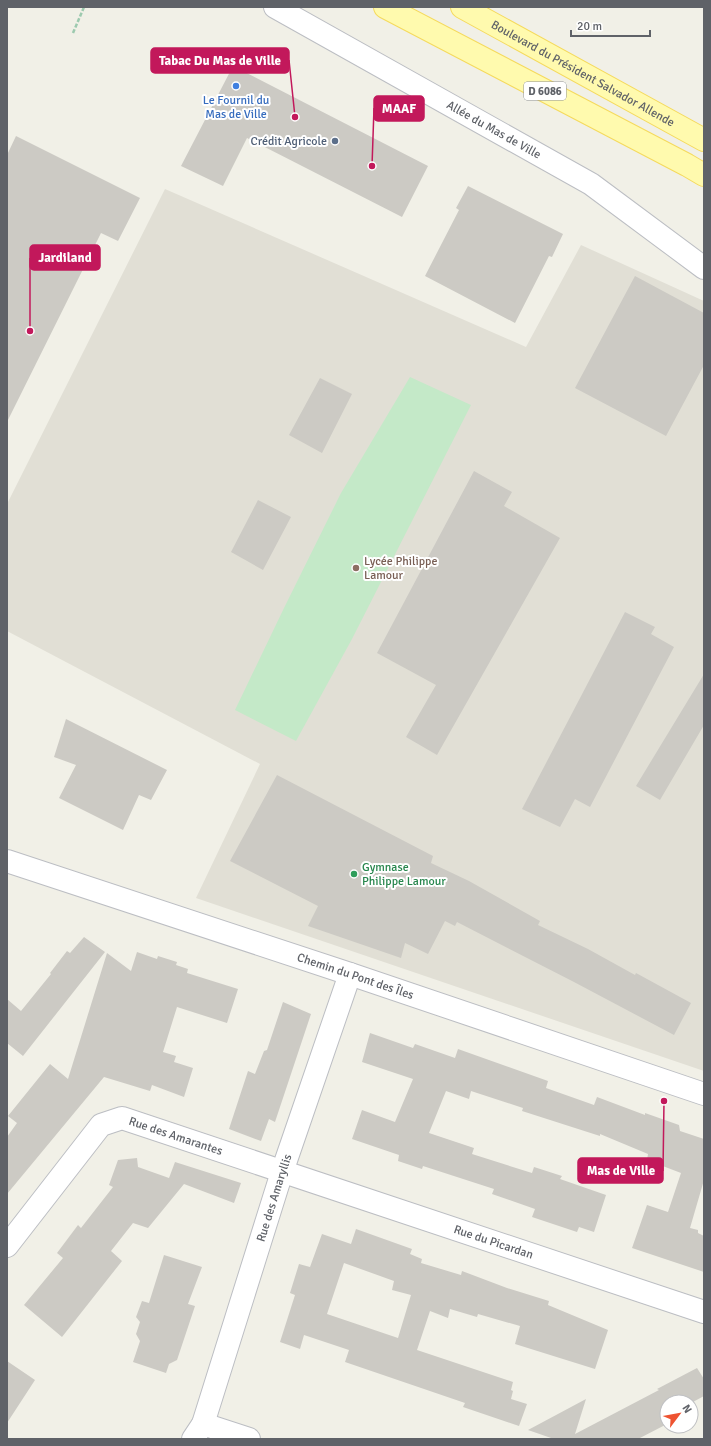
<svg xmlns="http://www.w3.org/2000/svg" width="711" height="1446" viewBox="0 0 711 1446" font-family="Signika,sans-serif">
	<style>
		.education { fill: #e1dfd5 }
		.green { fill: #c4e9c8 }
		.building { fill: #cccac4; fill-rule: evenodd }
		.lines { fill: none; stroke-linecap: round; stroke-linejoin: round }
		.street-casing { stroke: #bcbec3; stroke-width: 24 }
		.primary-casing { stroke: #f5da5d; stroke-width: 24 }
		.path { stroke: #9dcaaf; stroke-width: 2.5; stroke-dasharray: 4 2; stroke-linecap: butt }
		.street { stroke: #fff; stroke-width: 22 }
		.primary { stroke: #fffaae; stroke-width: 22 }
		.shop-dot { fill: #3f7fe0; stroke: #fff; stroke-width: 1.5 }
		.service-dot { fill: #5c6f8a; stroke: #fff; stroke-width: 1.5 }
		.education-dot { fill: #8d6e63; stroke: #fff; stroke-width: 1.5 }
		.leisure-dot { fill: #2e9e5b; stroke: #fff; stroke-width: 1.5 }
		.labels { text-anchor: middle; stroke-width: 4; stroke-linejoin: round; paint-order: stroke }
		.shield { fill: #fff; stroke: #8f9195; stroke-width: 1 }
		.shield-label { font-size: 11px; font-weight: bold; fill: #5f6268 }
		.street-label { font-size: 12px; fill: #5f6268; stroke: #fff }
		.shop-label { font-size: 12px; fill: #366cbe; stroke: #fff }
		.service-label { font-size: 12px; fill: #4e5e75; stroke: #fff; text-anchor: end }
		.education-label { font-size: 12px; fill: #785e54; stroke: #fff; text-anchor: start }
		.leisure-label { font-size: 12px; fill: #27864d; stroke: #fff; text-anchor: start }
		.leader { fill: none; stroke: #c2185b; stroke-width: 1.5 }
		.callout-dot { fill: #c2185b; stroke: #fff; stroke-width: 1.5 }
		.callout { fill: #c2185b; stroke: #c2185b; stroke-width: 1.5 }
		.callout-label { font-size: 13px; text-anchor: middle; font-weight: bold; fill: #fff }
	</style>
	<rect width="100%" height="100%" fill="#f1f0e7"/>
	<!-- education -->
	<path class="education" d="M 165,189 L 526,347 L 581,245 L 704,301 L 704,1071 L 196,898 L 260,764 L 7,631 L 7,504 Z"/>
	<!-- green -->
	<path class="green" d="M 410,377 L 471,405 L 352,639 L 296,741 L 235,710 L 284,608 L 341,493 Z"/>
	<!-- building -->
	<path class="building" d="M 233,66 L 428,166 L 402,217 L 247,138 L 223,186 L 181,166 Z
		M 16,136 L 140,198 L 118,241 L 101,233 L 7,422 L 7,155 Z
		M 468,186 L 563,234 L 552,257 L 549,256 L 515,323 L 425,276 L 459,210 L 456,208 Z
		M 635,276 L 704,313 L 704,365 L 666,436 L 575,388 Z
		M 320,378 L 352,394 L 322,453 L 289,435 Z
		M 474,471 L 512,492 L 504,506 L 560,538 L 437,755 L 406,737 L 436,685 L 377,653 Z
		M 258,500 L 291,517 L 263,570 L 231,552 Z
		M 625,612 L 655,627 L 651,634 L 674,647 L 590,807 L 575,799 L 560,827 L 522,809 Z
		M 704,674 L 704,725 L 660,800 L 636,786 Z
		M 66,719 L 167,770 L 151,800 L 139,795 L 123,830 L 59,798 L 76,765 L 54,757 Z
		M 277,775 L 433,856 L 431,863 L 469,881 L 540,921 L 538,925 L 588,949 L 635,975 L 636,973 L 691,1003 L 674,1035 L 574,982 L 457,922 L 455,926 L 445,921 L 428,954 L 405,943 L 401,958 L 308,926 L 318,906 L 230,861 Z
		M 84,937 L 105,952 L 23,1056 L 7,1043 L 7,999 L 21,1011 L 51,974 L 50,973 L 67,951 L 70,953 Z
		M 137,952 L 157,959 L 158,956 L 177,962 L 176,965 L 188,969 L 187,973 L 238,989 L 227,1023 L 177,1007 L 163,1052 L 176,1056 L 174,1062 L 193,1068 L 184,1097 L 152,1085 L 150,1091 L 104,1077 L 7,1194 L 7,1137 L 17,1123 L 8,1116 L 50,1064 L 68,1079 L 107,953 L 131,971 Z
		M 283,1002 L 311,1014 L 275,1122 L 269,1119 L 261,1141 L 229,1129 L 248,1071 L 255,1074 L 264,1051 L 267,1050 Z
		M 370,1033 L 413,1048 L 415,1044 L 455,1058 L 458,1049 L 548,1081 L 546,1088 L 594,1105 L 597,1097 L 645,1115 L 645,1113 L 679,1125 L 680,1131 L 704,1139 L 704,1180 L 690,1228 L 698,1230 L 698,1233 L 704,1236 L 704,1272 L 632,1248 L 647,1205 L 668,1212 L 681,1173 L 647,1160 L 648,1154 L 600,1134 L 600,1136 L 522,1111 L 523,1108 L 471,1091 L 469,1099 L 446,1091 L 429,1133 L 474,1148 L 472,1154 L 532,1173 L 534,1167 L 562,1176 L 560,1179 L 606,1195 L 594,1232 L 579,1227 L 577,1232 L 532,1217 L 535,1209 L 492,1194 L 494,1189 L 423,1166 L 422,1169 L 398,1161 L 399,1155 L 352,1139 L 362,1110 L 395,1122 L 413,1079 L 362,1062 Z
		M 137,1158 L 138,1167 L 169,1178 L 175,1162 L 241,1183 L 234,1203 L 184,1184 L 148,1228 L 133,1223 L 111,1251 L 122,1261 L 62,1337 L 24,1305 L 63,1258 L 57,1253 L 78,1225 L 81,1228 L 113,1187 L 109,1185 L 118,1160 Z
		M 356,1229 L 412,1249 L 410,1254 L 422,1259 L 421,1263 L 461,1275 L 462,1271 L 507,1288 L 549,1301 L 548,1305 L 608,1330 L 595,1369 L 515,1344 L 520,1326 L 478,1314 L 477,1317 L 450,1309 L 448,1318 L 430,1311 L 417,1350 L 513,1382 L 511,1390 L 513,1391 L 511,1399 L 527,1404 L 519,1426 L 463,1407 L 465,1403 L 345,1362 L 349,1350 L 304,1335 L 300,1349 L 280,1342 L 295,1295 L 290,1293 L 299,1264 L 310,1267 L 322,1234 L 351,1244 ZM 344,1263 L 394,1281 L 392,1290 L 411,1295 L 398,1338 L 327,1314 Z
		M 164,1255 L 202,1267 L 188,1304 L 195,1306 L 177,1360 L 169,1364 L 166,1373 L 133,1362 L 140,1341 L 136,1334 L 140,1322 L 136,1317 L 142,1301 L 149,1303 Z
		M 7,1361 L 35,1380 L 7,1423 Z
		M 697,1368 L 704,1379 L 704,1396 L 691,1403 L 691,1402 L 667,1402 L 667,1424 L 638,1439 L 554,1439 L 528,1430 L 586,1399 L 575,1434 L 659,1390 L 657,1389 Z"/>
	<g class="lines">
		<defs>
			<g id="street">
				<path id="s1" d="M 275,7 L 591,184 L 704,268"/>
				<path id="s2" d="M 7,861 L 350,974 L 704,1094"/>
				<path id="s3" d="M 7,1246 L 101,1125 L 122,1118 L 704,1312"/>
				<path id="s4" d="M 203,1424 L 282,1172 L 350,974"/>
				<path d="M 193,1439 L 203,1424 L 249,1439"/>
			</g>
			<g id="primary">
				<path d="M 385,7 L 687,165 L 704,175"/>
				<path id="s5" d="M 462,7 L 704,140"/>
			</g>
		</defs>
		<!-- street casing -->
		<use href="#street" class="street-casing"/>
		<!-- primary casing -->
		<use href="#primary" class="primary-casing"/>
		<!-- path -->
		<path class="path" d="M 73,33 L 84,7"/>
		<!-- street -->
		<use href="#street" class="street"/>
		<!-- primary -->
		<use href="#primary" class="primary"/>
	</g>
	<!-- markers -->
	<circle class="shop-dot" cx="236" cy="86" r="4"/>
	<circle class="service-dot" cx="335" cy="141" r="4"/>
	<circle class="education-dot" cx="356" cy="568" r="4"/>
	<circle class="leisure-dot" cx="354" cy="874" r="4"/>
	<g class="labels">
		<!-- shield labels -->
		<rect class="shield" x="524" y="82" width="42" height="18" rx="3"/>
		<g class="shield-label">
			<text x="545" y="95">D 6086</text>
		</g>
		<!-- street labels -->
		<g class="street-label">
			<text dy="4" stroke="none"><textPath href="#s5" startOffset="138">Boulevard du Président Salvador Allende</textPath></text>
			<text dy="4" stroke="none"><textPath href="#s1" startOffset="251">Allée du Mas de Ville</textPath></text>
			<text dy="4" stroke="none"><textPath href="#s2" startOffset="367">Chemin du Pont des Îles</textPath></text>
			<text dy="4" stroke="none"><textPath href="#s3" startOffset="232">Rue des Amarantes</textPath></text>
			<text dy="4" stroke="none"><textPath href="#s4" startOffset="237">Rue des Amaryllis</textPath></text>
			<text dy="4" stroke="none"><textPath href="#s3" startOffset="567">Rue du Picardan</textPath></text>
		</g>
		<!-- shop labels -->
		<g class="shop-label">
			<text x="236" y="104">Le Fournil du<tspan x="236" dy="14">Mas de Ville</tspan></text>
		</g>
		<!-- service labels -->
		<g class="service-label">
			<text x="327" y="145">Crédit Agricole</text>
		</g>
		<!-- education labels -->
		<g class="education-label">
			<text x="364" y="565">Lycée Philippe<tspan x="364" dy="14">Lamour</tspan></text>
		</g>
		<!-- leisure labels -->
		<g class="leisure-label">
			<text x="362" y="871">Gymnase<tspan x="362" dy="14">Philippe Lamour</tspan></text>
		</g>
	</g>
	<!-- callouts -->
	<path class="leader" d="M295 117L289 60M372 166L374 108M30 331L30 258M664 1101L663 1171"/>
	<g class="callout-dot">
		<circle cx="295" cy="117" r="4"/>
		<circle cx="372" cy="166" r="4"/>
		<circle cx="30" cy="331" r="4"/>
		<circle cx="664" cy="1101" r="4"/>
	</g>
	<g class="callout">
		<rect x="151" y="48" width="138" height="25" rx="4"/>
		<rect x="374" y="96" width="50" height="25" rx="4"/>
		<rect x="30" y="245" width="70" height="25" rx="4"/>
		<rect x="578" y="1158" width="85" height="25" rx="4"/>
	</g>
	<g class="callout-label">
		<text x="220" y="65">Tabac Du Mas de Ville</text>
		<text x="399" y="113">MAAF</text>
		<text x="65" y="262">Jardiland</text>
		<text x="621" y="1175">Mas de Ville</text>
	</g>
	<!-- border -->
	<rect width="711" height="1446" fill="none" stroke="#5f6268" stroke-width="16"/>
	<!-- north arrow -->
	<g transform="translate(679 1414) rotate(58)"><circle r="19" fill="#ffffff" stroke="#bfc0c3"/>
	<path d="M0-3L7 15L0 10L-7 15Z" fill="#ee5331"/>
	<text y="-6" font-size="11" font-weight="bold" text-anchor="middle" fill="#5f6268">N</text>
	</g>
	<!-- scale -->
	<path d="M571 30v6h79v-6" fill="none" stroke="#5f6268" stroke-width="2"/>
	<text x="577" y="30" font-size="12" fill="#5f6268" stroke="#ffffff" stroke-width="3" paint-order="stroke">20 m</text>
</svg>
